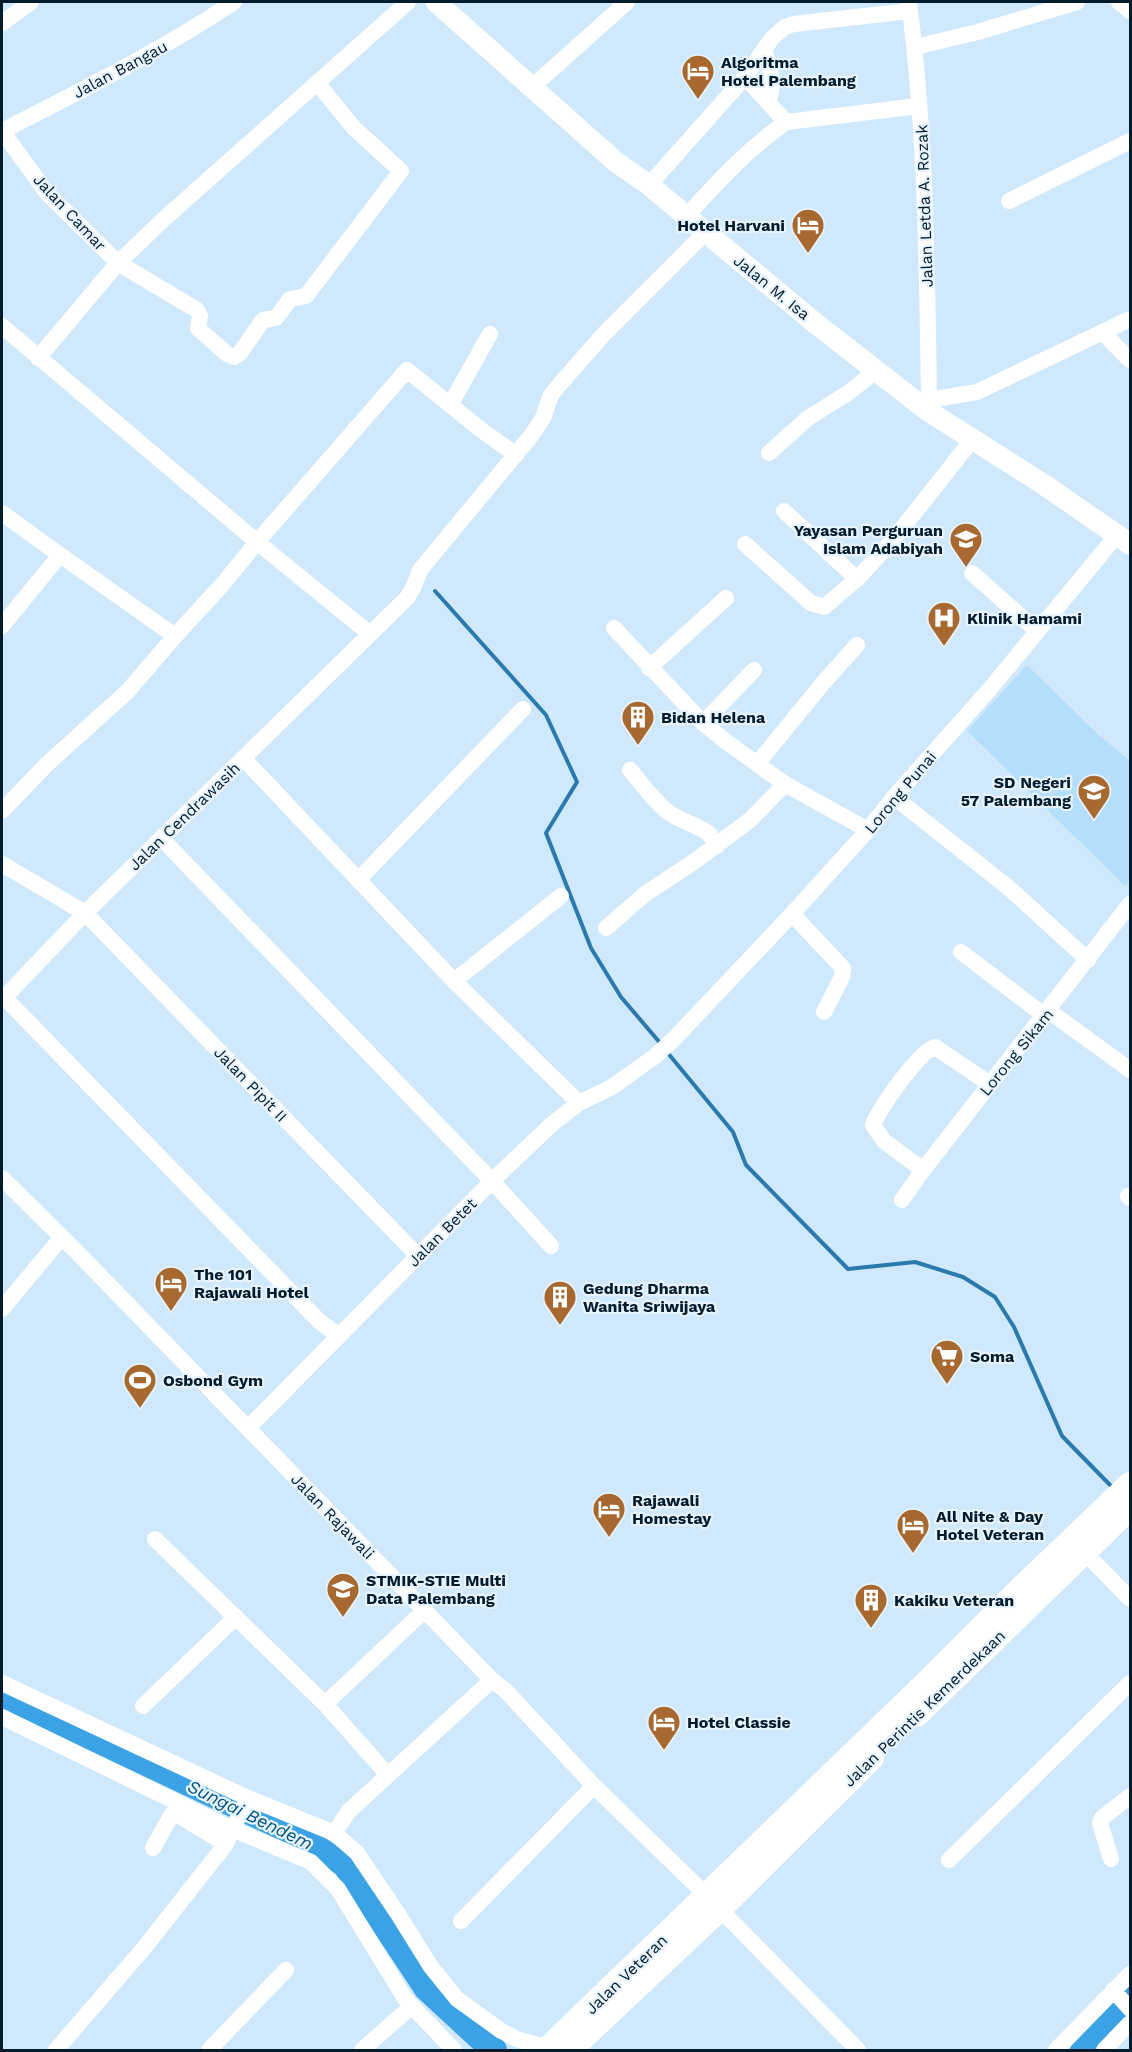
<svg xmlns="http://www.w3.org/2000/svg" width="1132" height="2052" viewBox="0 0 1132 2052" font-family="'Work Sans',sans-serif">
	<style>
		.built { fill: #b5defd }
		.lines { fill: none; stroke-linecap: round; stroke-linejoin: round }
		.stream { stroke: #2a7aae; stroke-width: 4 }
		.river { stroke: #3ba3e5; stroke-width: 24 }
		.minor { stroke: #fff; stroke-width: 16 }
		.major { stroke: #fff; stroke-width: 21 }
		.highway { stroke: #fff; stroke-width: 24 }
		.labels { text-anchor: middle; stroke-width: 4.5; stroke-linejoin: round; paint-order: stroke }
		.poi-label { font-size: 16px; font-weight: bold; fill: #031c2d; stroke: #e7f4fd; text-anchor: start }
		.street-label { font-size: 16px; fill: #031c2d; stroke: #e7f4fd }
		.water-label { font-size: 18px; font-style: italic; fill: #00547f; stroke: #e7f4fd }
	</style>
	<rect width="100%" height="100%" fill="#d0e8fb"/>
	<!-- built -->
	<path class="built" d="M 1027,665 L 1101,737 L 1130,761 L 1130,880 L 1125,886 L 967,731 Z"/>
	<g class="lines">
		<!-- stream -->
		<path class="stream" d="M 435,591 L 546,715 L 577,782 L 546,833 L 591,948 L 621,997 L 661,1044
			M 667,1052 L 733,1132 L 746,1165 L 848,1269 L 915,1262 L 963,1277 L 995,1297 L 1014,1327 L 1062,1436 L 1113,1488"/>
		<!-- river -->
		<path class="river" d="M 2,1696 L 305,1839 L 344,1865 L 426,1989 L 491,2049 L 495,2050
			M 1082,2050 L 1130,1999"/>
		<!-- minor -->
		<path class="minor" d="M 909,2 C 926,134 927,267 929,400 L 928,411
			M 1119,2 L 1130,11
			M 2,23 L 31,2
			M 915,47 L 978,32 L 1077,2
			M 764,49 C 769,66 776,84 768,101
			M 531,88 L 627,2
			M 786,122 L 745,77 L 772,38 L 785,27 L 794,24 L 910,11
			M 2,131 L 47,193 L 118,263 L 197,310 L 200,316 L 198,328 L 202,332 L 227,354 L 234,357 L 240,353 L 263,320 L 276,318 L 290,299 L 306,296 L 401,171 L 354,128 L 318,84
			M 2,131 C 81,91 160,51 234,2
			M 649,185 L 745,77
			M 1009,201 L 1130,141
			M 686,217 C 717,182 748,149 786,122 L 919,106
			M 2,326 L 257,542 L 370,634
			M 1102,332 L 1130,360
			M 38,358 L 118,263 L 165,218 L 408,2
			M 929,400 L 977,392 L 1130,319
			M 450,405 L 490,334
			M 769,453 L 808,418 L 848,393 L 876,371
			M 784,511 L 857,579
			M 2,513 L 60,555 L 2,626
			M 745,544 L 811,603 L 824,607 L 857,579 L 893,540 L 972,440
			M 60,555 L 175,636
			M 972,573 L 1037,631
			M 614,628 L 703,723 L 724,740 L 785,784 L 868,830
			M 649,668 L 726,598
			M 703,723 L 754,670
			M 243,758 L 454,981 L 579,1103
			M 757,764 L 823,683 L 857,645
			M 630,770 C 642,784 653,800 668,812 C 679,821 702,826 709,834 C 712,837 714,842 717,846
			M 894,797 L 1009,888 L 1088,960
			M 2,811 L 47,764 L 127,692 L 175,636 L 222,585 L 257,542 L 407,370 L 480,429 L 516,455
			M 161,838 L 492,1181 L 551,1246
			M 2,864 L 85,913 L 418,1256
			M 358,880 L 523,709
			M 792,914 L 843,968 L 842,977 L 824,1012
			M 606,928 L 645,894 L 695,861 L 750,820 L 785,784
			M 961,952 L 1045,1016
			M 454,981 L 561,896
			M 2,995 L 319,1321 L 339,1336
			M 2,1000 L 85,913 L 407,598 L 414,586 L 420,570 L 531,436 L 543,418 L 551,395 L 560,384 L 604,334 L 705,233
			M 1049,1011 L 1130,1070
			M 923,1170 L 884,1141 L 873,1125 C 878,1110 920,1050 935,1047 L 990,1084
			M 2,1178 L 75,1250 L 492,1680 L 506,1691 L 594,1786 L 707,1896 L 858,2050
			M 1128,1196 L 1130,1198
			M 902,1200 L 923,1170 L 1130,904
			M 2,1309 L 62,1237
			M 248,1428 L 492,1181 L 552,1124 L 579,1103 L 612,1087 L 654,1057 L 673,1040 L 792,914 L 868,830 L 894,797 L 989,690 L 1117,535
			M 155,1539 L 325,1704
			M 1085,1553 L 1130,1599
			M 2,1683 L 248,1798 L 334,1833 L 357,1853 L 398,1914 L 431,1967 L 457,1999 L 500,2030 L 517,2039 L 548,2048
			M 143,1706 L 236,1617
			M 2,1717 L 232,1829 L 311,1862 L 338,1889 L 406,2000 L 454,2050
			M 388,1775 L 325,1704 L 425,1610
			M 234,1826 L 248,1798
			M 334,1833 L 349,1811 L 492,1680
			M 153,1848 L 172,1814 L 176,1814 L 226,1844
			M 1111,1859 L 1100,1823 L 1102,1818 L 1130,1796
			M 949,1860 L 1130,1683
			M 461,1921 L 594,1786
			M 1113,1990 L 1130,2009
			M 56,2050 L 144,1948 L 226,1844 L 232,1829
			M 209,2050 L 286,1970
			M 362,2050 L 412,2006
			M 1056,2050 L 1130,1974
			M 1104,2050 L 1130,2023"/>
		<!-- major -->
		<path class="major" d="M 436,2 L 616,162 L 649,185 L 815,323 L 928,411 L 1043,484 L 1130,544"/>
		<!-- highway -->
		<path class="highway" d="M 917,1715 L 1130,1508
			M 546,2050 L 926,1683 L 1020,1589 L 1130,1484
			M 570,2050 L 720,1909 L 872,1758"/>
	</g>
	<!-- icons -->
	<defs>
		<symbol id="hotel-pin" viewBox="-11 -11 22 30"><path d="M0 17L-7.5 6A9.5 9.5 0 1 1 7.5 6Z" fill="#a7692f" stroke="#e7f4fd"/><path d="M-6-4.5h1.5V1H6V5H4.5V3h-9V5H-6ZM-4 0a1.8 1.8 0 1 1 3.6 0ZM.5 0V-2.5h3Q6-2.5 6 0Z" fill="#fff"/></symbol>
		<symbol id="school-pin" viewBox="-11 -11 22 30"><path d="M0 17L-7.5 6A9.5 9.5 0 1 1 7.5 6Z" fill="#a7692f" stroke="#e7f4fd"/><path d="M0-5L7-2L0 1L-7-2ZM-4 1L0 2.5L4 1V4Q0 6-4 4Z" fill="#fff"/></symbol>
		<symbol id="hospital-pin" viewBox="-11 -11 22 30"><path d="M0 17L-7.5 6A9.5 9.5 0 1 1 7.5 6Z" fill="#a7692f" stroke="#e7f4fd"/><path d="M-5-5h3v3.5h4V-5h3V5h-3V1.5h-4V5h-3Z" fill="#fff"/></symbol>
		<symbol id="building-pin" viewBox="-11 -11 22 30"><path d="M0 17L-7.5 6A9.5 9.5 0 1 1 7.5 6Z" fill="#a7692f" stroke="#e7f4fd"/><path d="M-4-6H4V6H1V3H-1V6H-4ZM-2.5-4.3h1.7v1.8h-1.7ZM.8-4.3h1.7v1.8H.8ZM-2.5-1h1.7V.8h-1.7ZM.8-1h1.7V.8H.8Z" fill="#fff"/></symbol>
		<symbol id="supermarket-pin" viewBox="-11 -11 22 30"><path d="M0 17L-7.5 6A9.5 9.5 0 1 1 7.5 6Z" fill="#a7692f" stroke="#e7f4fd"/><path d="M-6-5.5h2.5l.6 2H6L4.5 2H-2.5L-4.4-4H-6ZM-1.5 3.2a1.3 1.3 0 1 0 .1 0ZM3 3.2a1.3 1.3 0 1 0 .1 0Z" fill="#fff"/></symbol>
		<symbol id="stadium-pin" viewBox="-11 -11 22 30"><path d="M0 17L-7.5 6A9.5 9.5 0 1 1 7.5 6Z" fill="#a7692f" stroke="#e7f4fd"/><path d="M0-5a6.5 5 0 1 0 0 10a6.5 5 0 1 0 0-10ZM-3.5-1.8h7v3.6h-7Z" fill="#fff"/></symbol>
		<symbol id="university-pin" viewBox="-11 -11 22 30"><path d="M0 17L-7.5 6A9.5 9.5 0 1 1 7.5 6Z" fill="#a7692f" stroke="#e7f4fd"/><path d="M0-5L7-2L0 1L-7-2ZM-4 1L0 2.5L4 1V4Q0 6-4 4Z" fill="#fff"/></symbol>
	</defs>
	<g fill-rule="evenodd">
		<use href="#hotel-pin" x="679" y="52" width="38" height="52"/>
		<use href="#hotel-pin" x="789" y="206" width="38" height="52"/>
		<use href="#school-pin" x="947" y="520" width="38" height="52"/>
		<use href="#hospital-pin" x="925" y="599" width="38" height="52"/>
		<use href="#building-pin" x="619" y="698" width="38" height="52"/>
		<use href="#school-pin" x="1075" y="772" width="38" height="52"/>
		<use href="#hotel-pin" x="152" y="1264" width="38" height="52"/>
		<use href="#building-pin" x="541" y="1278" width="38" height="52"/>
		<use href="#supermarket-pin" x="928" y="1337" width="38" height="52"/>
		<use href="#stadium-pin" x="121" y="1361" width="38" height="52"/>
		<use href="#hotel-pin" x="590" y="1490" width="38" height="52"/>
		<use href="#hotel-pin" x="894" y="1506" width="38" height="52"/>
		<use href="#university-pin" x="324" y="1570" width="38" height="52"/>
		<use href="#building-pin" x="852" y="1581" width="38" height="52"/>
		<use href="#hotel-pin" x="645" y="1703" width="38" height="52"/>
	</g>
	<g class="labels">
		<!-- poi labels -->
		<g class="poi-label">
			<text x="721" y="68">Algoritma<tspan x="721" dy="18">Hotel Palembang</tspan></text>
			<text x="785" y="231" text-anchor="end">Hotel Harvani</text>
			<text x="943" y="536" text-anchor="end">Yayasan Perguruan<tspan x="943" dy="18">Islam Adabiyah</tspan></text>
			<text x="967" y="624">Klinik Hamami</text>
			<text x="661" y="723">Bidan Helena</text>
			<text x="1071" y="788" text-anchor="end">SD Negeri<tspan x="1071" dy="18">57 Palembang</tspan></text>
			<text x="194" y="1280">The 101<tspan x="194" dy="18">Rajawali Hotel</tspan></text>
			<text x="583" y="1294">Gedung Dharma<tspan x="583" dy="18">Wanita Sriwijaya</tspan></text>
			<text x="970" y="1362">Soma</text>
			<text x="163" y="1386">Osbond Gym</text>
			<text x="632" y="1506">Rajawali<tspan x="632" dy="18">Homestay</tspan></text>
			<text x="936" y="1522">All Nite &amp; Day<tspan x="936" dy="18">Hotel Veteran</tspan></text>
			<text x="366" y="1586">STMIK-STIE Multi<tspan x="366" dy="18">Data Palembang</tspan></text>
			<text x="894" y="1606">Kakiku Veteran</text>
			<text x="687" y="1728">Hotel Classie</text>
		</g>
		<!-- street labels -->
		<g class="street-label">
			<text transform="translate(120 69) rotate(-28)" y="6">Jalan Bangau</text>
			<text transform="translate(924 206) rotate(-92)" y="6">Jalan Letda A. Rozak</text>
			<text transform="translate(70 212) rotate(47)" y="6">Jalan Camar</text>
			<text transform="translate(772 287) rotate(39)" y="6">Jalan M. Isa</text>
			<text transform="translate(900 792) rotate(-50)" y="6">Lorong Punai</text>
			<text transform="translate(184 816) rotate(-44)" y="6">Jalan Cendrawasih</text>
			<text transform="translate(1016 1052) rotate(-51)" y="6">Lorong Sikam</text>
			<text transform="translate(251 1084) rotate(46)" y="6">Jalan Pipit II</text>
			<text transform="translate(442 1232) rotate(-45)" y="6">Jalan Betet</text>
			<text transform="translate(333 1516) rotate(46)" y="6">Jalan Rajawali</text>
			<text transform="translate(924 1708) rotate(-44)" y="6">Jalan Perintis Kemerdekaan</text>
			<text transform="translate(626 1974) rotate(-44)" y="6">Jalan Veteran</text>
		</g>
		<!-- water labels -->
		<g class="water-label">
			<text transform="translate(250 1815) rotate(26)" y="6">Sungai Bendem</text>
		</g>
	</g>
	<!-- border -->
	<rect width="1132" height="2052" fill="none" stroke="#031c2d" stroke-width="6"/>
</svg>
